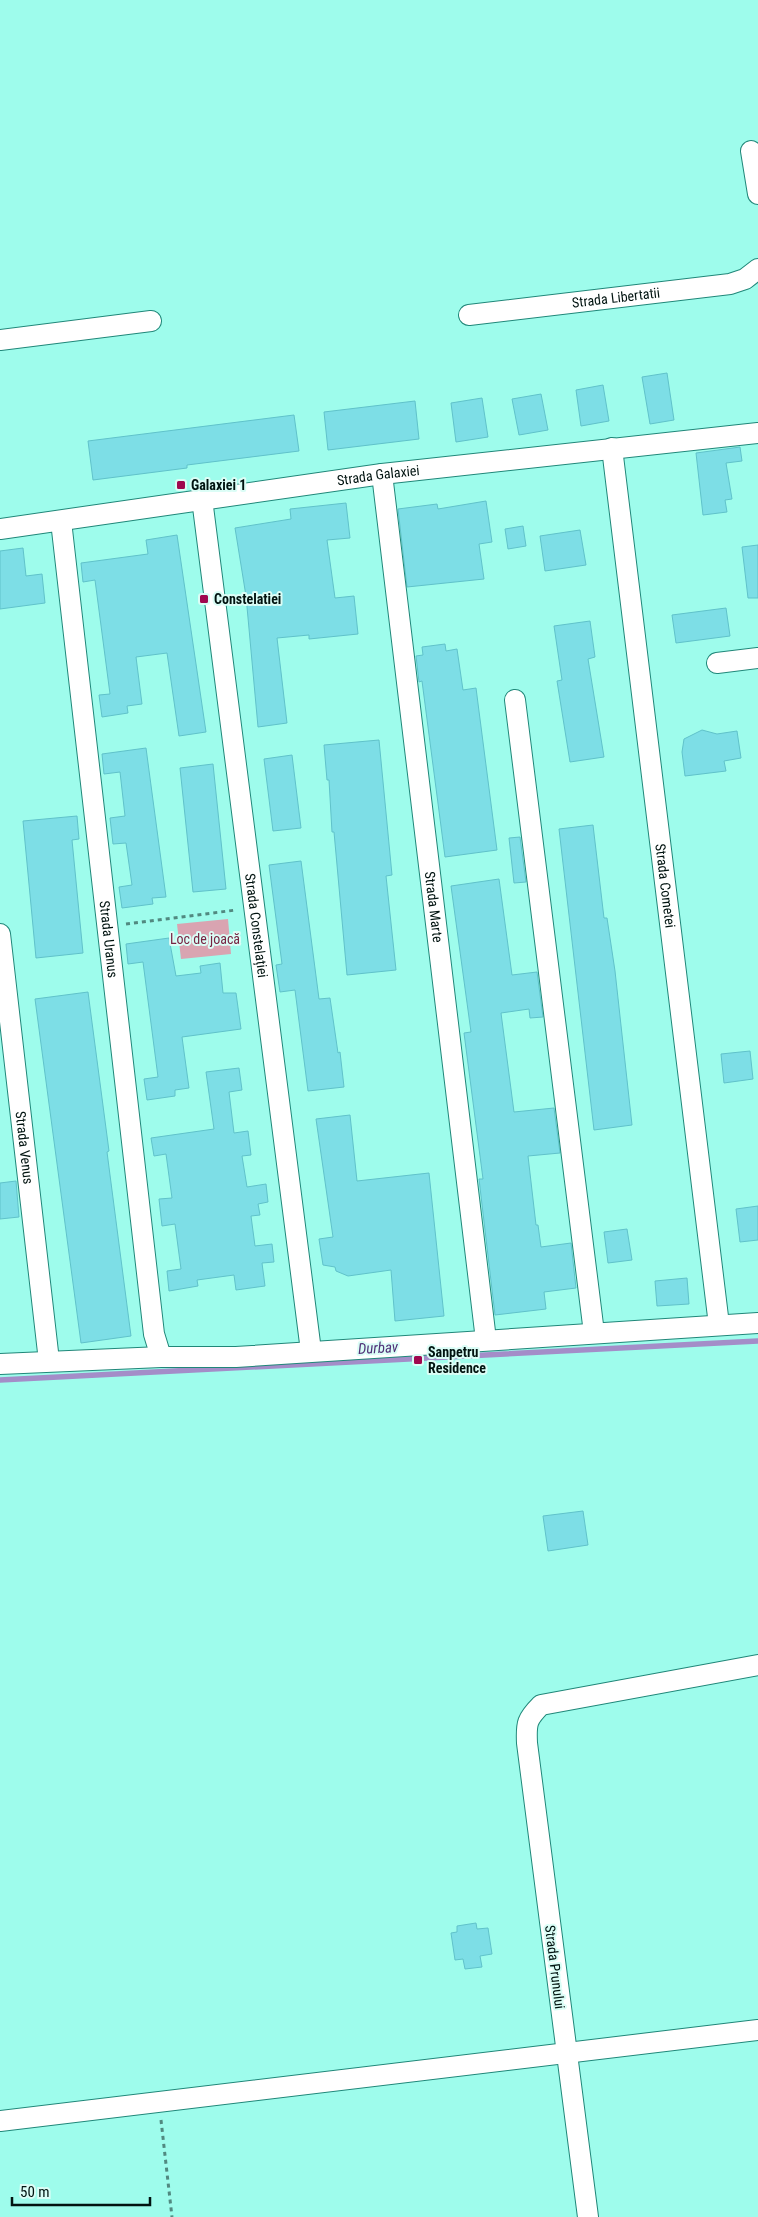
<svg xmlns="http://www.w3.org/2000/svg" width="758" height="2217" viewBox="0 0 758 2217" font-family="'Roboto Condensed',sans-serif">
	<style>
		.green { fill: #d9a4b1 }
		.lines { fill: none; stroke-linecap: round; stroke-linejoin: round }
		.stream { stroke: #a48dc8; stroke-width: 5.5 }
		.building { fill: #7ddee6; stroke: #60c2ca }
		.minor-casing { stroke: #208779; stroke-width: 22 }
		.path { stroke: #518980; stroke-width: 3; stroke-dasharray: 4 4; stroke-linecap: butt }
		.minor { stroke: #fff; stroke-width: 20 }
		.poi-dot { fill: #9f084f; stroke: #dbfdf6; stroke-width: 2 }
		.labels { text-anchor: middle; stroke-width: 4; stroke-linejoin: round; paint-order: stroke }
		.street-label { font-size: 14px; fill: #011310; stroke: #dbfdf6 }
		.poi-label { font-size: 14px; font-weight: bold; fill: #011310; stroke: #dbfdf6; text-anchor: start }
		.park-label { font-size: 14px; fill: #772442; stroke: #dbfdf6 }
		.water-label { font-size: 15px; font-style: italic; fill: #503077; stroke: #dbfdf6 }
	</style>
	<rect width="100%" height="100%" fill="#9efcec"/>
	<!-- green -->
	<path class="green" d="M 228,919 L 231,954 L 181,959 L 177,924 Z"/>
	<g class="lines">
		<!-- stream -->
		<path class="stream" d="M 0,1380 L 758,1341"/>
	</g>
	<!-- building -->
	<path class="building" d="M 667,373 L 674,420 L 650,424 L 642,377 Z
		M 603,385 L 609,421 L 581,426 L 576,390 Z
		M 541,394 L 548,430 L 519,435 L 512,399 Z
		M 482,398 L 488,437 L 456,442 L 451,403 Z
		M 415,401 L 419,439 L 328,450 L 324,412 Z
		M 294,415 L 299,451 L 187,465 L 187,468 L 93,480 L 88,441 Z
		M 740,447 L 742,461 L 726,463 L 732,499 L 725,500 L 727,512 L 703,515 L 696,453 Z
		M 486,501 L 492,542 L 479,544 L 484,579 L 407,587 L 398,509 L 437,504 L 438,509 Z
		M 346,503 L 350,538 L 327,540 L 335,598 L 354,596 L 358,634 L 309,639 L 309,635 L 277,638 L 287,723 L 258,727 L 246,596 L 235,528 L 291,519 L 290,509 Z
		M 523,526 L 526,546 L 508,549 L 505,529 Z
		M 580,530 L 586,565 L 545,571 L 540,536 Z
		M 177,535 L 206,732 L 179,736 L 167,653 L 136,657 L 142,704 L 127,706 L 128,713 L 102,717 L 99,695 L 110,694 L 95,580 L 83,582 L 81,563 L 148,554 L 146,540 Z
		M 758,545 L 758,598 L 748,598 L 742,547 Z
		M 23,548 L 26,576 L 42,574 L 45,603 L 0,609 L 0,551 Z
		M 726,608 L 730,636 L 676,643 L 672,615 Z
		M 590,621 L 595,657 L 588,659 L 604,757 L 570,762 L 557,681 L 562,680 L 554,626 Z
		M 445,644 L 446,651 L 457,649 L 463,690 L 476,688 L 497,850 L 445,857 L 422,681 L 419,682 L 416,656 L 423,655 L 422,647 Z
		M 702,730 L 717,734 L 737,731 L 741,758 L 724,761 L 726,771 L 685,776 L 682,752 L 684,739 Z
		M 379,740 L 392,875 L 386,876 L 396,970 L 347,975 L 334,832 L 332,832 L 329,780 L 327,780 L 324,745 Z
		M 146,748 L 166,897 L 152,898 L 153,904 L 122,908 L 119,887 L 132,885 L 126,843 L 113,844 L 110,818 L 125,816 L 120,772 L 104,774 L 102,754 Z
		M 292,755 L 301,828 L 273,831 L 264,759 Z
		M 213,764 L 226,889 L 193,892 L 180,768 Z
		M 77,816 L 79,839 L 72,840 L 83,953 L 36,958 L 23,821 Z
		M 593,825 L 604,918 L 607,918 L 615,971 L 632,1125 L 594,1130 L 559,829 Z
		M 520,837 L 526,882 L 514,883 L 509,838 Z
		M 301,861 L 319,999 L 330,998 L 338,1053 L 340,1052 L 344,1087 L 308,1091 L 295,990 L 280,992 L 276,965 L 282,964 L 269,865 Z
		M 499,879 L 512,975 L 537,972 L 543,1017 L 530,1018 L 529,1009 L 501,1013 L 514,1112 L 554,1108 L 560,1153 L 528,1156 L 536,1225 L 538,1225 L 541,1247 L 571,1243 L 576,1288 L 544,1292 L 546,1309 L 495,1315 L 479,1179 L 483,1179 L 464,1033 L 471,1032 L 451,886 Z
		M 169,938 L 176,976 L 201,973 L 200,966 L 220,963 L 223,993 L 236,993 L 241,1029 L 182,1037 L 189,1088 L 175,1090 L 175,1096 L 147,1100 L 144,1079 L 158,1077 L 143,962 L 128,964 L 126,944 Z
		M 88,992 L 109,1151 L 107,1152 L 131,1336 L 81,1343 L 35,999 Z
		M 750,1051 L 753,1079 L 724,1083 L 721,1054 Z
		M 239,1068 L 242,1090 L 229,1092 L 234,1133 L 248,1131 L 251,1155 L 242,1156 L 247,1187 L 266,1184 L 268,1202 L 258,1204 L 260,1215 L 251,1216 L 255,1246 L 272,1244 L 274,1262 L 262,1263 L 265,1286 L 236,1290 L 234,1275 L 197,1280 L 198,1286 L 169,1291 L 167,1271 L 181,1269 L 175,1224 L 162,1226 L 159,1199 L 172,1198 L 166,1154 L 154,1156 L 151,1138 L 214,1129 L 206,1072 Z
		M 350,1115 L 357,1181 L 429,1173 L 444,1316 L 395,1321 L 391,1270 L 348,1276 L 336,1271 L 335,1267 L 323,1265 L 319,1239 L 333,1237 L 316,1119 Z
		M 16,1181 L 19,1217 L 0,1219 L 0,1183 Z
		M 758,1206 L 758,1240 L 740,1242 L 736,1209 Z
		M 627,1229 L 632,1260 L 608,1263 L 604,1232 Z
		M 687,1278 L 689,1304 L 657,1306 L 655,1281 Z
		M 583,1511 L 588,1545 L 548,1551 L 543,1516 Z
		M 476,1923 L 477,1929 L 488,1928 L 492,1954 L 480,1956 L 482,1967 L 465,1969 L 463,1959 L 455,1960 L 451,1933 L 457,1932 L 457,1926 Z"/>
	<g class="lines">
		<defs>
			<g id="minor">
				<path d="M 751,151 L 758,194"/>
				<path id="s1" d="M 469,315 L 730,284 L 745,279 L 758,269"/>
				<path d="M 0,340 L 151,321"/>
				<path id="s2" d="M 612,448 L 719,1325"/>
				<path id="s3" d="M 382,474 L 486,1340"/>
				<path id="s4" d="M 202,499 L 311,1351"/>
				<path id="s5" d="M 61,521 L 154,1334 L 161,1357"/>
				<path id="s6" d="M 0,529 L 382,474 L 758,433"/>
				<path d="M 717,663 L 758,658"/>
				<path d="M 515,700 L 594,1333"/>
				<path id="s7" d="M 0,934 L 49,1361"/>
				<path d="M 0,1364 L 161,1357 L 236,1357 L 758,1323"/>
				<path d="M 0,2121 L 758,2030"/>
				<path d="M 588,2217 L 527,1743 C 526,1723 527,1719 541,1705 L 758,1665"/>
			</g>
		</defs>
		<!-- minor casing -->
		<use href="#minor" class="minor-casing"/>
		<!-- path -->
		<path class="path" d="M 126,924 L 236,910
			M 161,2120 L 172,2217"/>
		<!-- minor -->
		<use href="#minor" class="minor"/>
	</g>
	<!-- markers -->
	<g class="poi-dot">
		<rect x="176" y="480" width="10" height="10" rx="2.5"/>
		<rect x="199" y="594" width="10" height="10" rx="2.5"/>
		<rect x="413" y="1355" width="10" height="10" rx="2.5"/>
	</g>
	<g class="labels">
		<!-- street labels -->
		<g class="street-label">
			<text dy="5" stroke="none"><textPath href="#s1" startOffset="148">Strada Libertatii</textPath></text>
			<text dy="5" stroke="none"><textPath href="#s6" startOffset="382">Strada Galaxiei</textPath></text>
			<text dy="5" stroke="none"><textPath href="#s2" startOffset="441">Strada Cometei</textPath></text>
			<text dy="5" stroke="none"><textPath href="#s3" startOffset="436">Strada Marte</textPath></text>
			<text dy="5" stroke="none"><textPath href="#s4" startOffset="430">Strada Constelației</textPath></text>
			<text dy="5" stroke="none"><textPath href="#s5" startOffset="421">Strada Uranus</textPath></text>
			<text dy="5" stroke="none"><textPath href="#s7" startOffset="215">Strada Venus</textPath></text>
			<text transform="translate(555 1967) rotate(83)" y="5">Strada Prunului</text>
		</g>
		<!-- poi labels -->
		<g class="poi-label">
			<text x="191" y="490">Galaxiei 1</text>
			<text x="214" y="604">Constelatiei</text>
			<text x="428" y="1357">Sanpetru<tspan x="428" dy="16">Residence</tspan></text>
		</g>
		<!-- park labels -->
		<g class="park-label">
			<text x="205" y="944">Loc de joacă</text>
		</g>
		<!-- water labels -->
		<g class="water-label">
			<text transform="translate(378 1348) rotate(-3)" y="5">Durbav</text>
		</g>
	</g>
	<!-- scale -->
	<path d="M12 2197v8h138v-8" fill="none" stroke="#011310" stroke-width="2.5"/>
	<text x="20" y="2197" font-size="15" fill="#011310" stroke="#dbfdf6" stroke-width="4" paint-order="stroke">50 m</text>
</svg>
